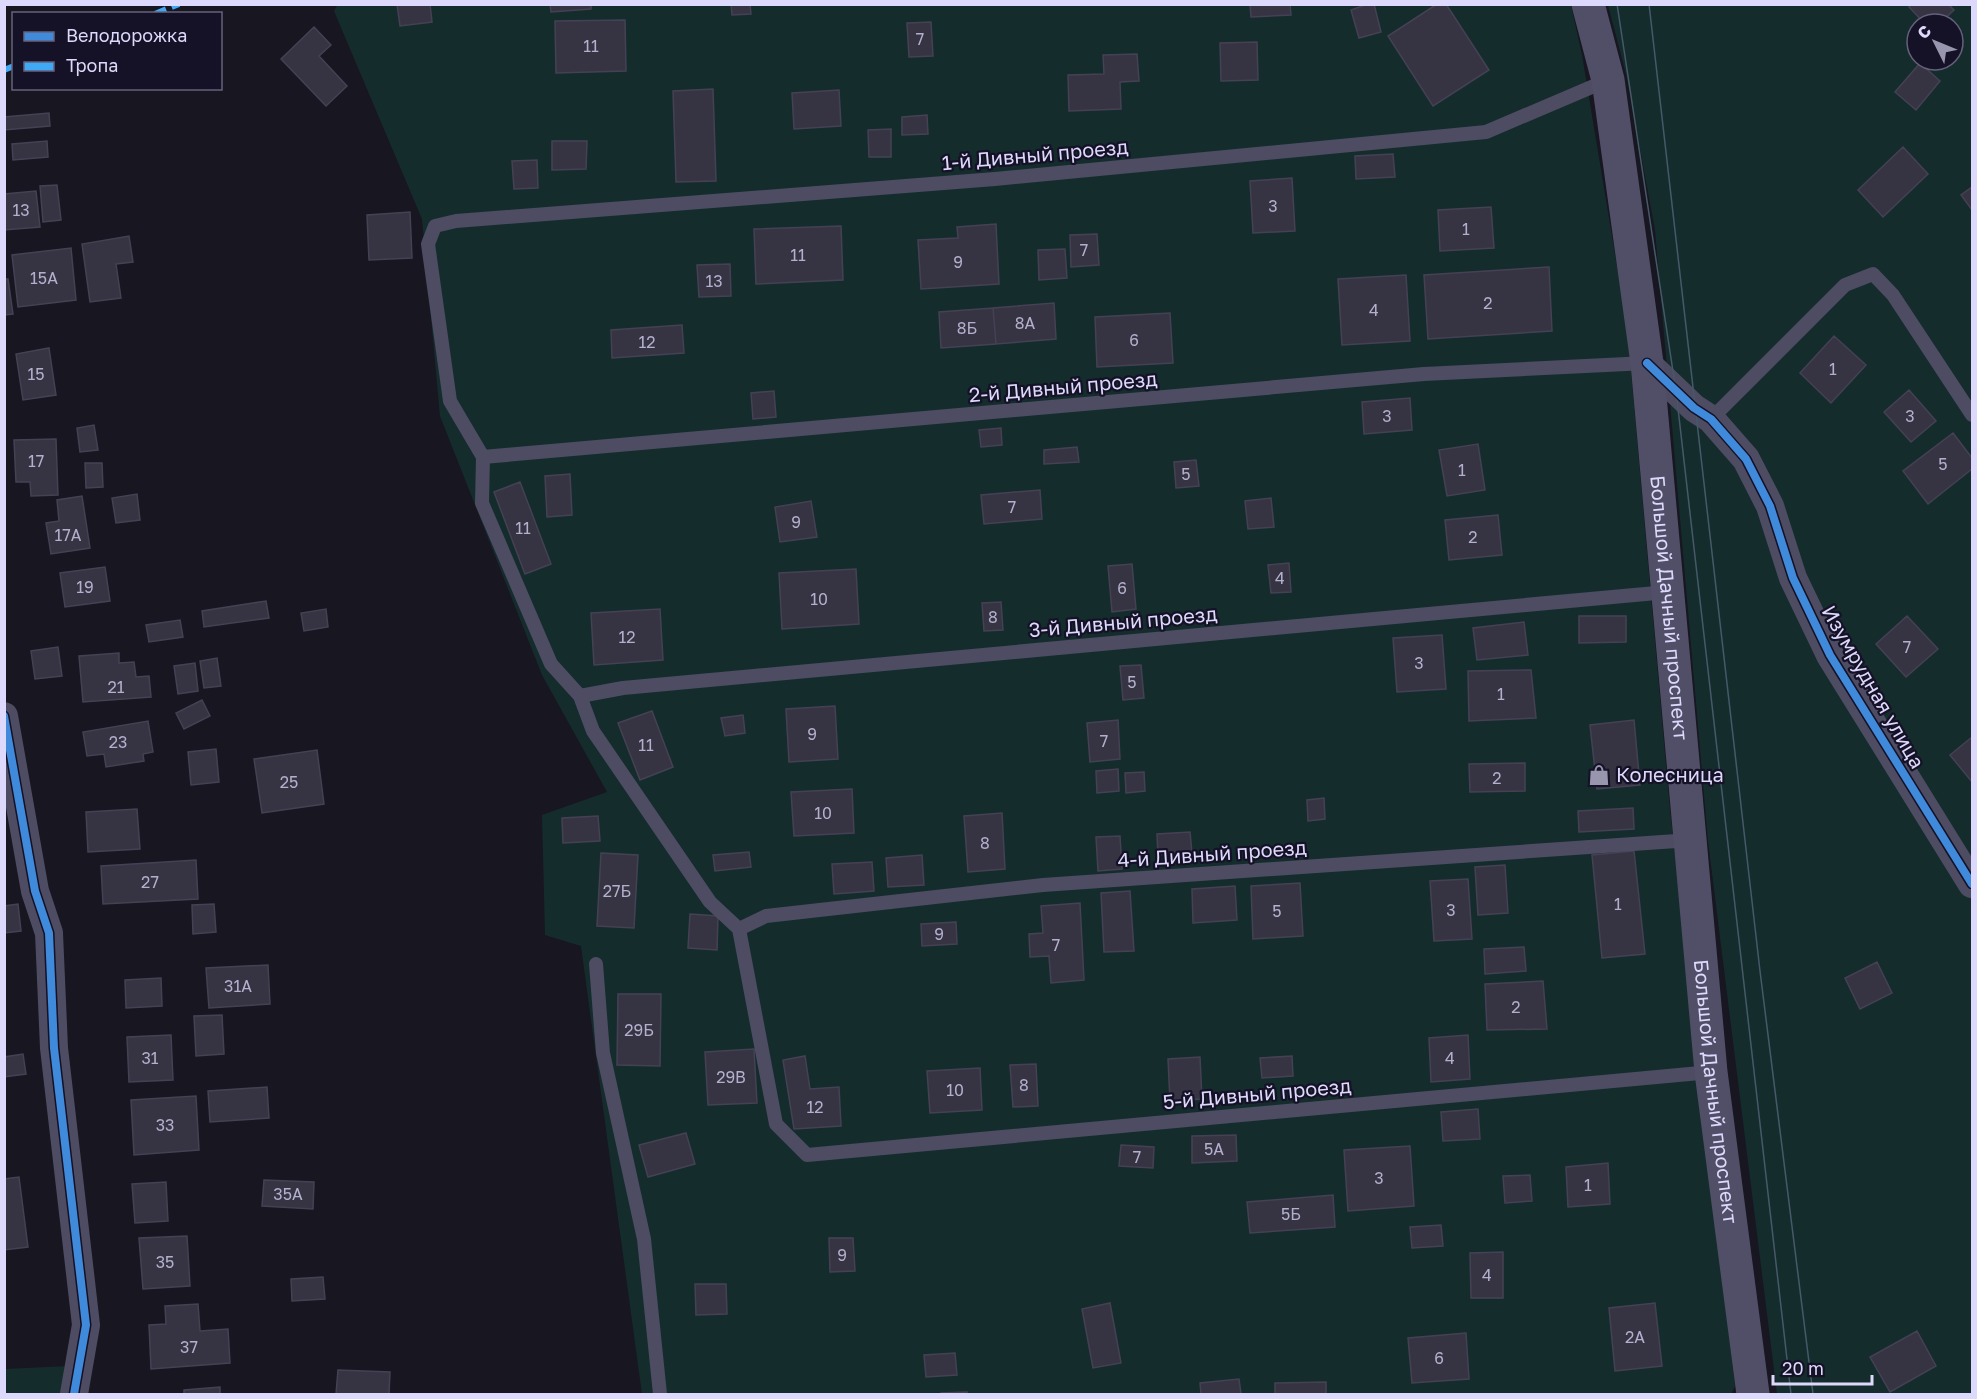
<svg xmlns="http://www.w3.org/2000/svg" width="1977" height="1399" viewBox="0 0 1977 1399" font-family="'Golos Text',sans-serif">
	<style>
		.green { fill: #152c2d; fill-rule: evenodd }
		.building { fill: #363443; stroke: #454154; stroke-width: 1.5 }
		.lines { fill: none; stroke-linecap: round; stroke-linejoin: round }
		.lane { stroke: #4d4c62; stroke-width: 14 }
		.street { stroke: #4d4c62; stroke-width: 28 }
		.secondary { stroke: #514f67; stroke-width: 33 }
		.tram { stroke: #465969; stroke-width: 1.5 }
		.quiet { stroke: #3fa9f5; stroke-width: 6; stroke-dasharray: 12 6; stroke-linecap: butt }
		.cycleway-casing { stroke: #151126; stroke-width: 11 }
		.cycleway { stroke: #408adc; stroke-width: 8 }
		.labels { text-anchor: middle; stroke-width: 4.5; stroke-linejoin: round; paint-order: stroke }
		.number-label { font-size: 16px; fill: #b3b0ce }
		.street-label { font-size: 20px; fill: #ddd9fc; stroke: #151126 }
		.poi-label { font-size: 20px; fill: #ddd9fc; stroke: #151126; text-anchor: start }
	</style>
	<rect width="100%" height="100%" fill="#181621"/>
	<!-- green -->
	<path class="green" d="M 338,4 L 1571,5 L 1582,55 L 1627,327 L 1670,810 L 1735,1386 L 1731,1394 L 642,1394 L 581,946 L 545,935 L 542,815 L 607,792 L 542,675 L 440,416 L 422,219 L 334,11 Z
		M 1608,5 L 1972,5 L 1972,1394 L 1777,1394 L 1708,841 L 1655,230 L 1627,78 ZM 1917,24 L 1953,24 L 1953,60 L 1917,60 Z
		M 68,1366 L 62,1394 L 5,1394 L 5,1369 Z"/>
	<!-- building -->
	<path class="building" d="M 397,4 L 430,4 L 432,22 L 400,26 Z
		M 550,4 L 591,4 L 591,9 L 551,12 Z
		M 731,4 L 750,4 L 751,14 L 732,15 Z
		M 1250,4 L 1290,4 L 1291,15 L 1251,17 Z
		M 1368,4 L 1374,4 L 1381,32 L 1359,38 L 1351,10 Z
		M 1437,4 L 1446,4 L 1489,70 L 1433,106 L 1388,36 Z
		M 1911,4 L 1948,4 L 1954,10 L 1939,24 L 1925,24 L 1909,7 Z
		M 625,20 L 626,71 L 556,73 L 555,21 Z
		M 931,22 L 933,56 L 909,57 L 907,23 Z
		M 314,27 L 331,45 L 319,56 L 347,86 L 326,106 L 281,59 Z
		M 1257,42 L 1258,80 L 1221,81 L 1220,43 Z
		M 1137,54 L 1139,81 L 1120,82 L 1121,109 L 1069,111 L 1068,75 L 1104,74 L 1103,55 Z
		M 1920,63 L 1940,81 L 1916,110 L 1895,92 Z
		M 713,89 L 716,181 L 676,182 L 673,91 Z
		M 839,90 L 841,126 L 794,129 L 792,93 Z
		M 49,113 L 50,126 L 4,130 L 4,117 Z
		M 927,115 L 928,134 L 902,135 L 902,117 Z
		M 891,129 L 891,157 L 869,157 L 868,130 Z
		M 47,141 L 48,157 L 13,160 L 12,144 Z
		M 552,141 L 587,141 L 586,169 L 552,170 Z
		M 1903,147 L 1928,174 L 1883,217 L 1858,190 Z
		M 1393,154 L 1395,177 L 1356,179 L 1355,156 Z
		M 537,160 L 538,188 L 514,189 L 512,161 Z
		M 1292,178 L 1295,231 L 1253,233 L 1250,181 Z
		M 57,185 L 61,220 L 43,222 L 40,186 Z
		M 1972,187 L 1972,210 L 1961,195 Z
		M 36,191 L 40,227 L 4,230 L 4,194 Z
		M 1491,207 L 1494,248 L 1440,251 L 1438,210 Z
		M 410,212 L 412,258 L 369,260 L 367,215 Z
		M 996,224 L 999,284 L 921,289 L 918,240 L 958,238 L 957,227 Z
		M 841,226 L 843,280 L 756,284 L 754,229 Z
		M 1097,234 L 1099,265 L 1071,267 L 1070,235 Z
		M 129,236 L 133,262 L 116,264 L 121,298 L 90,302 L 82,244 Z
		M 71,248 L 76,300 L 18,307 L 12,255 Z
		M 1065,249 L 1067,278 L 1039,280 L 1038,250 Z
		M 730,264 L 731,296 L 699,297 L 697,265 Z
		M 1549,267 L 1552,331 L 1428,339 L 1424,275 Z
		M 1406,275 L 1410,341 L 1342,345 L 1338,279 Z
		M 4,279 L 8,279 L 13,314 L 4,315 Z
		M 1054,303 L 1056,339 L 996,344 L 993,308 Z
		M 993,308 L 996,344 L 941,348 L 939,312 Z
		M 1170,313 L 1173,363 L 1097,367 L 1095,317 Z
		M 682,325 L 684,353 L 612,358 L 611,330 Z
		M 1834,336 L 1866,365 L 1831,403 L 1800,373 Z
		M 49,348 L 56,395 L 23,400 L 16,354 Z
		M 1909,390 L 1936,421 L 1911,442 L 1884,412 Z
		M 774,391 L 776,417 L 753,419 L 751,393 Z
		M 1410,398 L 1412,430 L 1364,434 L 1362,402 Z
		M 94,425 L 98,450 L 80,452 L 77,428 Z
		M 1001,428 L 1002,445 L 981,447 L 979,430 Z
		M 1953,433 L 1972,458 L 1972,469 L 1928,504 L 1903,471 Z
		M 56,439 L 58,495 L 31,496 L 30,482 L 16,482 L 14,440 Z
		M 1478,444 L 1485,490 L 1447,496 L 1439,450 Z
		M 1077,447 L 1079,462 L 1044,464 L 1044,450 Z
		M 1196,460 L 1199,486 L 1176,488 L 1174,462 Z
		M 85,463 L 102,463 L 103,487 L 86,488 Z
		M 570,474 L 572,515 L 547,517 L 545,476 Z
		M 520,482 L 551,564 L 525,574 L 494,492 Z
		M 1040,490 L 1042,519 L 984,524 L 981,495 Z
		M 137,494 L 140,520 L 116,523 L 112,498 Z
		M 82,496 L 90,548 L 51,554 L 46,523 L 59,521 L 57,500 Z
		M 1271,498 L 1274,527 L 1248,529 L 1245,501 Z
		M 811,501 L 817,537 L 780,542 L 775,507 Z
		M 1498,515 L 1502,555 L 1449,560 L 1445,520 Z
		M 1289,563 L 1291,592 L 1271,593 L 1268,565 Z
		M 1132,564 L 1136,609 L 1112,612 L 1108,566 Z
		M 105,567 L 110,601 L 65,607 L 60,573 Z
		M 856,569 L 859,624 L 782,629 L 779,573 Z
		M 266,601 L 269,618 L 204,627 L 202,611 Z
		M 1001,602 L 1003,630 L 984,631 L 982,603 Z
		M 326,609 L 328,627 L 304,631 L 301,613 Z
		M 660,609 L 663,660 L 594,665 L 591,613 Z
		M 1579,616 L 1626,616 L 1626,642 L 1579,643 Z
		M 1907,616 L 1938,649 L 1906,677 L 1876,644 Z
		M 180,620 L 183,637 L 149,642 L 146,625 Z
		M 1524,622 L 1528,655 L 1477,660 L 1473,628 Z
		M 1442,635 L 1446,689 L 1397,692 L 1393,638 Z
		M 58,647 L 62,676 L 35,679 L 31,651 Z
		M 119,653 L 119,663 L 134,662 L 136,677 L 149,676 L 151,697 L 83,702 L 79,656 Z
		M 217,658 L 221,686 L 204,688 L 200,661 Z
		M 195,663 L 198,691 L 178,694 L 174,666 Z
		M 1141,665 L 1144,698 L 1123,700 L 1120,666 Z
		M 1531,670 L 1536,718 L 1469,721 L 1468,671 Z
		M 202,700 L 210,716 L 184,729 L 176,713 Z
		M 835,706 L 838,759 L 789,762 L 786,709 Z
		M 652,711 L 673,767 L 640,780 L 618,723 Z
		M 743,715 L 745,733 L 725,736 L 721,718 Z
		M 1118,720 L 1120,759 L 1090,762 L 1087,723 Z
		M 1634,720 L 1640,785 L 1597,789 L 1590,725 Z
		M 148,721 L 153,752 L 143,754 L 144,761 L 106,767 L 104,754 L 87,756 L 83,732 Z
		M 1972,737 L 1972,782 L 1950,755 Z
		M 216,749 L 219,782 L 191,785 L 188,752 Z
		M 317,750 L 324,804 L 262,813 L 254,759 Z
		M 1525,763 L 1525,791 L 1470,792 L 1469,764 Z
		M 1118,769 L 1119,791 L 1097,793 L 1096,771 Z
		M 1144,772 L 1145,791 L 1126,793 L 1125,773 Z
		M 852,789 L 854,833 L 794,836 L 791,792 Z
		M 1324,798 L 1325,819 L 1308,821 L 1307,800 Z
		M 1633,808 L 1634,829 L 1579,832 L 1578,811 Z
		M 137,809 L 140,849 L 88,852 L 86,812 Z
		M 1002,813 L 1005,869 L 968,872 L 964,816 Z
		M 598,816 L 600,841 L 563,843 L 562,818 Z
		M 1190,832 L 1192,853 L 1158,855 L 1157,834 Z
		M 1120,836 L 1122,869 L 1098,871 L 1096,837 Z
		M 1634,851 L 1645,954 L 1602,958 L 1592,855 Z
		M 749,852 L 751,867 L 715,871 L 713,855 Z
		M 601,853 L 638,855 L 634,928 L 597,926 Z
		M 922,855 L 924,885 L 888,887 L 886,858 Z
		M 196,860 L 198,899 L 103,904 L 101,866 Z
		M 872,862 L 874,891 L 834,894 L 832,864 Z
		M 1505,865 L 1508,913 L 1478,915 L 1475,867 Z
		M 1468,879 L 1472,939 L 1434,941 L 1430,881 Z
		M 1300,883 L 1303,936 L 1253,939 L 1251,886 Z
		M 1235,886 L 1237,920 L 1193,923 L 1192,889 Z
		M 1130,891 L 1134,951 L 1104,952 L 1101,893 Z
		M 1080,903 L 1084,980 L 1051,983 L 1049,956 L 1030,957 L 1029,934 L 1043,933 L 1041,906 Z
		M 18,904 L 21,931 L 4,933 L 4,906 Z
		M 214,904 L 216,932 L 193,934 L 192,905 Z
		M 690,914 L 718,916 L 717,950 L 688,948 Z
		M 956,922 L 957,944 L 922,946 L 921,924 Z
		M 1524,947 L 1526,971 L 1485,974 L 1484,949 Z
		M 1877,962 L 1892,993 L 1860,1009 L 1845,978 Z
		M 268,965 L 270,1004 L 209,1008 L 206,968 Z
		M 161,978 L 162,1006 L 126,1008 L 125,980 Z
		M 1543,981 L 1547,1029 L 1487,1030 L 1485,984 Z
		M 618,994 L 661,994 L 660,1066 L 617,1065 Z
		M 222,1015 L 224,1054 L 196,1056 L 194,1016 Z
		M 171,1035 L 173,1080 L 129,1082 L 127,1037 Z
		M 1468,1035 L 1470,1079 L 1431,1082 L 1429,1038 Z
		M 754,1049 L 757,1103 L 708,1105 L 705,1052 Z
		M 23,1054 L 26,1074 L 4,1077 L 4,1057 Z
		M 805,1056 L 810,1089 L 839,1087 L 841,1126 L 794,1129 L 783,1060 Z
		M 1292,1056 L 1293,1076 L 1262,1078 L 1260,1058 Z
		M 1200,1057 L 1202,1099 L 1170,1101 L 1168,1059 Z
		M 1036,1064 L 1038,1106 L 1013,1107 L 1010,1065 Z
		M 980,1068 L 982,1110 L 930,1113 L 927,1071 Z
		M 267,1087 L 269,1118 L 210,1122 L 208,1091 Z
		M 196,1096 L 199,1150 L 134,1155 L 131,1100 Z
		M 1478,1109 L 1480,1139 L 1443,1141 L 1441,1112 Z
		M 686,1133 L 695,1164 L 648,1177 L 639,1145 Z
		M 1236,1135 L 1237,1161 L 1192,1163 L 1192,1136 Z
		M 1121,1145 L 1154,1147 L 1153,1168 L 1119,1166 Z
		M 1410,1146 L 1414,1206 L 1348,1211 L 1344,1150 Z
		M 1608,1163 L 1610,1204 L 1568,1207 L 1566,1167 Z
		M 1530,1175 L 1532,1201 L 1505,1203 L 1503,1176 Z
		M 19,1177 L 28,1247 L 4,1250 L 4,1179 Z
		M 264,1180 L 314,1182 L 313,1209 L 262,1206 Z
		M 166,1182 L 168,1221 L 135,1223 L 132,1184 Z
		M 1333,1195 L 1335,1227 L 1250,1233 L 1247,1202 Z
		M 1441,1225 L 1443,1246 L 1412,1248 L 1410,1227 Z
		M 187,1236 L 190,1286 L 143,1289 L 139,1238 Z
		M 829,1238 L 853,1238 L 855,1271 L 830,1272 Z
		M 1503,1252 L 1503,1298 L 1471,1298 L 1470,1253 Z
		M 323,1277 L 325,1299 L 292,1301 L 291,1279 Z
		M 695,1284 L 726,1284 L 727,1314 L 696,1315 Z
		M 1110,1303 L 1121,1363 L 1093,1368 L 1082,1309 Z
		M 1655,1303 L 1662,1366 L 1615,1371 L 1609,1308 Z
		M 198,1304 L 200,1331 L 228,1329 L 230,1363 L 151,1369 L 149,1325 L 166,1324 L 165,1306 Z
		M 1917,1331 L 1936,1366 L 1890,1392 L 1870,1357 Z
		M 1466,1333 L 1469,1379 L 1412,1383 L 1408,1338 Z
		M 955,1353 L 957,1375 L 926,1377 L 924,1355 Z
		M 338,1370 L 390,1372 L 389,1394 L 336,1394 Z
		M 1239,1379 L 1241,1394 L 1201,1394 L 1200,1383 Z
		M 1326,1382 L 1326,1394 L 1275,1394 L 1275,1383 Z
		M 220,1387 L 220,1394 L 184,1394 L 184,1390 Z
		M 967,1392 L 967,1394 L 941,1394 L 941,1393 Z"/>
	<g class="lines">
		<!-- lane -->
		<path class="lane" d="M 1608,80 L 1486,132 L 995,179 L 456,221 L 435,226 L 428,244 L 450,401 L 483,457 L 482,503 L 551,664 L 580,696 L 593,731 L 710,902 L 739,929 L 776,1124 L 807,1155 L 1711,1072
			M 1711,419 L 1845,285 L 1873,274 L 1893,295 L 1972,415
			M 483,457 L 1424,374 L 1647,363
			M 580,696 L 623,688 L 1667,592
			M 739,929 L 766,916 L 1043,885 L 1691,840
			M 596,964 L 603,1053 L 644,1239 L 660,1394"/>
		<!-- street -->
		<path class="street" d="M 1647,363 L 1694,408 L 1711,419 L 1746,459 L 1770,506 L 1793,578 L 1830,655 L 1972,884
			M 4,716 L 35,891 L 49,933 L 54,1048 L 86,1325 L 74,1394"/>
		<!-- secondary -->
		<path class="secondary" id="s1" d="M 1588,4 L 1608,80 L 1647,363 L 1711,1072 L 1753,1394"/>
		<!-- tram -->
		<path class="tram" d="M 1617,4 L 1676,391 L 1791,1394
			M 1649,4 L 1760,971 L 1813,1394"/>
		<!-- quiet -->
		<path class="quiet" d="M 155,14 L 179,4
			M 4,70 L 14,66"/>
		<defs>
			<path id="cycleway" d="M 1647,363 L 1694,408 L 1711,419 L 1746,459 L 1770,506 L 1793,578 L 1830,655 L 1972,884
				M 4,716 L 35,891 L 49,933 L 54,1048 L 86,1325 L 74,1394"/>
		</defs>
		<!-- cycleway casing -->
		<use href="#cycleway" class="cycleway-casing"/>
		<!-- cycleway -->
		<use href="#cycleway" class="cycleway"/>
	</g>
	<!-- icons -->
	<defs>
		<symbol id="shop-bare" viewBox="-9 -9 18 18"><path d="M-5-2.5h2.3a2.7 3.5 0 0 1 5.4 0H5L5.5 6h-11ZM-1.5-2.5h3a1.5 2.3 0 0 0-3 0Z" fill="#9895af" stroke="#151126" stroke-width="2.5" paint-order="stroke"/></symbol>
	</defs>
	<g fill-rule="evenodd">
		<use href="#shop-bare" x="1584" y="760" width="30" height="30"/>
	</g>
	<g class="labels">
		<!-- number labels -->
		<g class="number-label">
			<text x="920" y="45">7</text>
			<text x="591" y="52">11</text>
			<text x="1273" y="212">3</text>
			<text x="21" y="216">13</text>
			<text x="1466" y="235">1</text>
			<text x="1084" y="256">7</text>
			<text x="798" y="261">11</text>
			<text x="958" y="268">9</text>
			<text x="44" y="284">15А</text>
			<text x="714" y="287">13</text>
			<text x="1488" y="309">2</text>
			<text x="1374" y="316">4</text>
			<text x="1025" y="329">8А</text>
			<text x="967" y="334">8Б</text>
			<text x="1134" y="346">6</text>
			<text x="647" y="348">12</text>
			<text x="1833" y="375">1</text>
			<text x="36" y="380">15</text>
			<text x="1387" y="422">3</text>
			<text x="1910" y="422">3</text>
			<text x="36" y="467">17</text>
			<text x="1943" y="470">5</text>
			<text x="1462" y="476">1</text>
			<text x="1186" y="480">5</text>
			<text x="1012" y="513">7</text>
			<text x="796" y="528">9</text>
			<text x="523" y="534">11</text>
			<text x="68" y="541">17А</text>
			<text x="1473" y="543">2</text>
			<text x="1280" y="584">4</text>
			<text x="85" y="593">19</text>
			<text x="1122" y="594">6</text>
			<text x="819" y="605">10</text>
			<text x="993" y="623">8</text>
			<text x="627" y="643">12</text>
			<text x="1907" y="653">7</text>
			<text x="1419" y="669">3</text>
			<text x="1132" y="688">5</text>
			<text x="116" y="693">21</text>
			<text x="1501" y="700">1</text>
			<text x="812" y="740">9</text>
			<text x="1104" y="747">7</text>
			<text x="118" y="748">23</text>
			<text x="646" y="751">11</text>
			<text x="1497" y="784">2</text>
			<text x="289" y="788">25</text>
			<text x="823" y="819">10</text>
			<text x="985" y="849">8</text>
			<text x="150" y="888">27</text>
			<text x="617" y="897">27Б</text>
			<text x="1618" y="910">1</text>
			<text x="1451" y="916">3</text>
			<text x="1277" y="917">5</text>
			<text x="939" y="940">9</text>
			<text x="1056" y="951">7</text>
			<text x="238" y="992">31А</text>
			<text x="1516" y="1013">2</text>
			<text x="639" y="1036">29Б</text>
			<text x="150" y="1064">31</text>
			<text x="1450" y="1064">4</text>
			<text x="731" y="1083">29В</text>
			<text x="1024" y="1091">8</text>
			<text x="955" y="1096">10</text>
			<text x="815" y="1113">12</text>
			<text x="165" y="1131">33</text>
			<text x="1214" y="1155">5А</text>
			<text x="1137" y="1163">7</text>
			<text x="1379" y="1184">3</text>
			<text x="1588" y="1191">1</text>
			<text x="288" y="1200">35А</text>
			<text x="1291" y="1220">5Б</text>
			<text x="842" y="1261">9</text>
			<text x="165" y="1268">35</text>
			<text x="1487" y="1281">4</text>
			<text x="1635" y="1343">2А</text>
			<text x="189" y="1353">37</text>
			<text x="1439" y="1364">6</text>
		</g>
		<!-- street labels -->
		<g class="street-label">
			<text transform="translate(1035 155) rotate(-5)" y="7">1-й Дивный проезд</text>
			<text transform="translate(1063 387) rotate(-5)" y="7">2-й Дивный проезд</text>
			<text dy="7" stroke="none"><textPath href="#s1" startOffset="610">Большой Дачный проспект</textPath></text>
			<text transform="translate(1123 622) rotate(-5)" y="7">3-й Дивный проезд</text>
			<text transform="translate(1873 687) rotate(60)" y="7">Изумрудная улица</text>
			<text transform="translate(1212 854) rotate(-4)" y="7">4-й Дивный проезд</text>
			<text dy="7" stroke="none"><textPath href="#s1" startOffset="1096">Большой Дачный проспект</textPath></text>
			<text transform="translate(1257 1094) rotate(-5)" y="7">5-й Дивный проезд</text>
		</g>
		<!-- poi labels -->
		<g class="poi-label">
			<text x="1616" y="782">Колесница</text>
		</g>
	</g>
	<!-- border -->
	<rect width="1977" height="1399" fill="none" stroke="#ddd9fc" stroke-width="12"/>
	<!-- legend -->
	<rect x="12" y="12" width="210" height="78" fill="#151126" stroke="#65617c" stroke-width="1.5"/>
	<rect x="24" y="32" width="30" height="9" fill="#408adc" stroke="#65617c" stroke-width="1.5"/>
	<text x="66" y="42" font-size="18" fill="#ddd9fc">Велодорожка</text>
	<rect x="24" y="62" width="30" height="9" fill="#3fa9f5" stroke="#65617c" stroke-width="1.5"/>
	<text x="66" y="72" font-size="18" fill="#ddd9fc">Тропа</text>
	<!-- north arrow -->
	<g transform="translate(1935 42) rotate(313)"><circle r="28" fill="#151126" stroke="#65617c" stroke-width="1.5"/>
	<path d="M0-4.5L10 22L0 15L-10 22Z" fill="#9895af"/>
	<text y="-9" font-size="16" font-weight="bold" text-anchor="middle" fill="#ddd9fc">С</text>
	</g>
	<!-- scale -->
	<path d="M1773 1375v9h99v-9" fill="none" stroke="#ddd9fc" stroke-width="3"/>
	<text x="1782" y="1375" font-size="18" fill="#ddd9fc" stroke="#151126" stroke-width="4.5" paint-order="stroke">20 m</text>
</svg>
